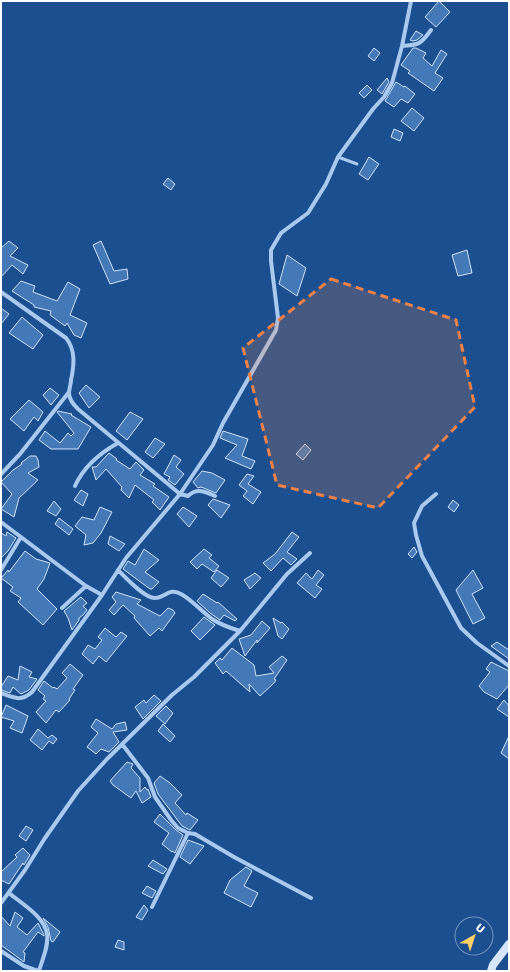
<svg xmlns="http://www.w3.org/2000/svg" width="510" height="972" viewBox="0 0 510 972" font-family="Rubik,sans-serif">
	<style>
		.building { fill: #4478b7; stroke: #cfe3fa }
		.lines { fill: none; stroke-linecap: round; stroke-linejoin: round }
		.lane { stroke: #a9c9ee; stroke-width: 3 }
		.street { stroke: #a9c9ee; stroke-width: 4 }
		.secondary { stroke: #d6e6fa; stroke-width: 8 }
		.marked { fill: #ee8249; fill-opacity: 0.2; stroke: #ee8249; stroke-width: 3; stroke-dasharray: 8 5; stroke-linejoin: round }
	</style>
	<rect width="100%" height="100%" fill="#1b4f8f"/>
	<!-- building -->
	<path class="building" d="M 439,1 L 450,12 L 436,27 L 425,17 Z
		M 416,31 L 423,35 L 417,40 L 413,41 L 410,40 Z
		M 374,48 L 380,53 L 374,61 L 368,56 Z
		M 413,48 L 416,48 L 426,53 L 423,58 L 432,66 L 441,50 L 447,54 L 435,73 L 443,78 L 434,91 L 408,73 L 410,71 L 401,65 Z
		M 387,78 L 389,82 L 382,94 L 377,90 Z
		M 396,82 L 404,87 L 405,86 L 415,94 L 408,103 L 401,99 L 394,107 L 385,101 Z
		M 367,85 L 372,90 L 364,98 L 359,93 Z
		M 412,108 L 424,118 L 414,131 L 401,121 Z
		M 394,129 L 403,133 L 400,141 L 391,137 Z
		M 369,157 L 379,164 L 368,180 L 359,174 Z
		M 168,178 L 175,184 L 171,190 L 163,184 Z
		M 9,241 L 18,248 L 10,256 L 28,265 L 23,274 L 12,265 L 1,277 L 1,248 Z
		M 101,241 L 114,271 L 127,269 L 128,279 L 110,284 L 93,245 Z
		M 467,250 L 472,273 L 458,276 L 452,255 Z
		M 287,255 L 306,268 L 297,296 L 279,284 Z
		M 21,281 L 35,286 L 33,292 L 57,301 L 68,282 L 80,289 L 70,315 L 87,323 L 81,338 L 74,335 L 67,323 L 65,326 L 50,315 L 51,311 L 34,307 L 34,305 L 12,291 Z
		M 1,308 L 9,314 L 1,324 Z
		M 22,317 L 43,335 L 33,349 L 9,333 Z
		M 86,385 L 100,397 L 89,408 L 79,393 Z
		M 50,388 L 59,395 L 51,405 L 43,395 Z
		M 29,400 L 43,412 L 38,421 L 34,417 L 24,431 L 10,419 Z
		M 58,411 L 72,414 L 71,415 L 91,427 L 78,449 L 51,449 L 39,440 L 45,431 L 60,443 L 68,433 L 71,436 L 74,433 L 57,412 Z
		M 130,412 L 143,419 L 127,440 L 116,431 Z
		M 223,431 L 248,439 L 242,456 L 255,461 L 251,469 L 225,458 L 237,445 L 220,438 Z
		M 155,438 L 165,444 L 153,458 L 145,452 Z
		M 305,444 L 311,450 L 303,460 L 296,454 Z
		M 109,453 L 117,459 L 116,460 L 130,469 L 136,462 L 144,470 L 140,475 L 155,484 L 153,486 L 169,497 L 160,510 L 152,502 L 154,500 L 135,485 L 129,498 L 121,490 L 122,487 L 106,469 L 96,480 L 92,467 L 96,467 Z
		M 174,455 L 181,460 L 176,467 L 184,474 L 175,485 L 168,480 L 170,477 L 164,474 Z
		M 30,456 L 36,456 L 38,460 L 39,467 L 28,473 L 38,480 L 19,498 L 14,517 L 1,509 L 12,494 L 1,482 L 13,470 L 22,464 L 21,463 Z
		M 202,471 L 212,473 L 225,480 L 216,493 L 201,487 L 198,488 L 193,482 Z
		M 247,474 L 254,476 L 248,484 L 261,492 L 253,504 L 243,496 L 247,491 L 239,485 Z
		M 81,490 L 88,494 L 83,506 L 74,500 Z
		M 213,499 L 230,505 L 221,518 L 208,505 Z
		M 453,500 L 459,505 L 454,512 L 448,507 Z
		M 54,501 L 61,509 L 56,516 L 47,511 Z
		M 100,507 L 112,512 L 101,533 L 93,543 L 84,545 L 86,535 L 75,526 L 82,517 L 94,520 Z
		M 183,507 L 197,516 L 189,527 L 177,514 Z
		M 59,518 L 73,529 L 69,535 L 55,524 Z
		M 7,532 L 16,538 L 8,551 L 1,558 L 1,533 L 6,536 Z
		M 292,532 L 299,537 L 287,552 L 297,559 L 291,565 L 283,558 L 271,571 L 263,563 L 275,554 Z
		M 110,536 L 125,544 L 119,551 L 108,544 Z
		M 414,547 L 417,552 L 412,558 L 408,554 Z
		M 144,549 L 159,560 L 145,572 L 159,582 L 152,589 L 150,589 L 123,569 L 128,561 L 135,565 Z
		M 204,549 L 212,555 L 209,558 L 219,566 L 214,572 L 202,564 L 197,569 L 190,562 Z
		M 25,551 L 36,559 L 50,563 L 44,579 L 37,589 L 57,609 L 43,625 L 18,602 L 21,598 L 10,591 L 13,587 L 1,578 L 8,570 L 9,572 Z
		M 217,570 L 229,578 L 221,587 L 211,578 Z
		M 318,570 L 324,575 L 316,585 L 322,589 L 315,598 L 297,583 L 306,573 L 312,579 Z
		M 473,570 L 483,588 L 472,594 L 485,618 L 473,624 L 456,590 Z
		M 255,573 L 261,578 L 250,589 L 244,580 Z
		M 116,592 L 141,600 L 137,604 L 160,616 L 168,608 L 173,610 L 175,613 L 162,631 L 159,628 L 150,636 L 134,618 L 135,616 L 123,605 L 114,615 L 109,610 L 116,602 L 112,597 Z
		M 203,594 L 217,603 L 218,602 L 237,619 L 235,621 L 224,615 L 220,620 L 210,613 L 197,601 Z
		M 81,597 L 87,603 L 83,606 L 87,610 L 83,615 L 79,618 L 79,620 L 72,630 L 68,618 L 64,611 Z
		M 204,617 L 215,625 L 200,640 L 191,631 Z
		M 273,618 L 281,623 L 282,622 L 289,629 L 282,639 L 278,636 Z
		M 262,621 L 270,628 L 257,643 L 257,640 L 245,656 L 239,639 L 251,635 Z
		M 105,628 L 116,637 L 121,632 L 127,636 L 106,662 L 99,656 L 93,664 L 82,654 L 88,645 L 95,649 L 102,640 L 98,637 Z
		M 497,642 L 509,650 L 509,659 L 491,646 Z
		M 232,648 L 254,665 L 256,676 L 274,673 L 269,667 L 282,656 L 287,660 L 274,679 L 276,680 L 274,683 L 260,696 L 249,684 L 250,692 L 226,671 L 223,674 L 215,663 L 220,658 L 222,660 Z
		M 491,662 L 509,671 L 509,685 L 497,699 L 484,692 L 479,686 L 490,672 L 486,669 Z
		M 70,664 L 83,675 L 73,689 L 75,690 L 69,699 L 70,700 L 59,712 L 56,710 L 46,723 L 36,712 L 46,701 L 43,699 L 45,696 L 38,690 L 44,681 L 53,688 L 54,687 L 57,689 L 67,678 L 62,673 Z
		M 20,666 L 32,672 L 29,677 L 37,679 L 29,690 L 21,694 L 13,687 L 10,693 L 1,690 L 1,687 L 8,676 L 18,680 Z
		M 154,695 L 161,701 L 143,719 L 135,707 L 144,700 L 146,703 Z
		M 504,700 L 509,706 L 509,717 L 497,709 Z
		M 6,705 L 28,716 L 22,733 L 10,728 L 14,721 L 1,717 Z
		M 166,706 L 173,713 L 165,724 L 156,716 Z
		M 96,719 L 112,729 L 116,724 L 125,722 L 127,730 L 113,732 L 119,742 L 109,752 L 101,749 L 96,754 L 87,747 L 98,733 L 91,727 Z
		M 163,724 L 175,736 L 170,742 L 158,731 Z
		M 38,729 L 48,738 L 52,735 L 57,739 L 53,744 L 49,741 L 42,750 L 30,740 Z
		M 509,736 L 509,759 L 501,753 Z
		M 127,762 L 133,764 L 131,768 L 140,778 L 140,792 L 145,787 L 147,790 L 148,789 L 151,797 L 142,803 L 136,791 L 131,798 L 113,785 L 110,781 Z
		M 160,776 L 170,783 L 182,795 L 175,803 L 186,815 L 187,813 L 198,820 L 190,830 L 182,826 L 158,794 L 154,783 Z
		M 160,814 L 176,830 L 183,835 L 175,853 L 172,851 L 172,852 L 162,844 L 169,833 L 154,822 Z
		M 26,826 L 33,830 L 26,841 L 19,836 Z
		M 188,840 L 204,846 L 190,864 L 180,857 Z
		M 23,848 L 30,855 L 24,865 L 23,863 L 9,884 L 1,880 L 1,872 L 17,857 L 15,855 Z
		M 153,860 L 167,869 L 163,874 L 148,866 Z
		M 246,867 L 252,871 L 244,886 L 258,893 L 251,907 L 224,893 L 230,880 Z
		M 147,886 L 156,891 L 152,898 L 142,893 Z
		M 144,905 L 148,910 L 142,920 L 136,917 Z
		M 15,912 L 23,918 L 17,927 L 27,935 L 38,923 L 44,935 L 44,936 L 38,932 L 23,952 L 25,953 L 24,962 L 1,945 L 1,916 L 10,926 Z
		M 43,918 L 60,932 L 53,942 L 51,941 L 48,927 Z
		M 118,940 L 124,942 L 124,950 L 115,947 Z"/>
	<g class="lines">
		<!-- lane -->
		<path class="lane" d="M 338,157 L 357,164"/>
		<!-- street -->
		<path class="street" d="M 402,46 C 419,45 421,44 431,30
			M 1,292 L 66,338 C 76,350 74,366 71,380 C 71,384 69,389 69,393 C 69,400 74,405 78,409 L 180,494 L 188,496 C 197,487 206,492 215,496
			M 1,474 L 20,454 L 69,392
			M 75,486 C 84,466 100,453 118,443
			M 436,494 L 422,506 L 414,523 L 416,535 L 422,556 L 461,628 L 477,643 L 509,666
			M 1,522 L 86,586 L 102,595
			M 1,570 L 21,537
			M 118,570 C 125,577 144,598 155,598 C 165,598 169,587 181,594 C 192,600 201,611 212,619 C 221,625 230,628 240,631 L 287,574 L 310,553
			M 62,608 L 86,586
			M 1,693 C 14,698 21,702 32,692 L 102,595 L 126,558 L 180,494 L 213,445 L 223,423 L 276,330 L 278,318 L 271,261 L 271,250 L 281,233 L 308,213 L 326,184 L 338,157 L 373,109 L 384,97 L 392,83 L 402,46 L 411,1
			M 122,744 L 148,778 L 155,797 L 171,820 L 178,828 L 188,833 L 195,834 L 234,857 L 311,898
			M 9,893 C 22,904 44,916 47,934 C 49,946 42,960 39,971
			M 1,903 L 25,870 L 45,838 L 78,791 L 107,759 L 172,695 L 194,677 L 240,631
			M 152,907 L 188,833
			M 1,951 L 24,966 L 38,971"/>
		<!-- secondary -->
		<path class="secondary" d="M 491,971 L 493,965 L 509,944"/>
	</g>
	<!-- marked area -->
	<path class="marked" d="M 331,279 L 456,320 L 475,407 L 378,508 L 277,485 L 243,348 Z"/>
	<!-- border -->
	<rect width="510" height="972" fill="none" stroke="#ffffff" stroke-width="4"/>
	<!-- north arrow -->
	<g transform="translate(474 936) rotate(39)"><circle r="19" fill="#1b4f8f" stroke="#7695bc"/>
	<path d="M0-3L7 15L0 10L-7 15Z" fill="#ffd166"/>
	<text y="-6" font-size="11" font-weight="bold" text-anchor="middle" fill="#ffffff">U</text>
	</g>
</svg>
